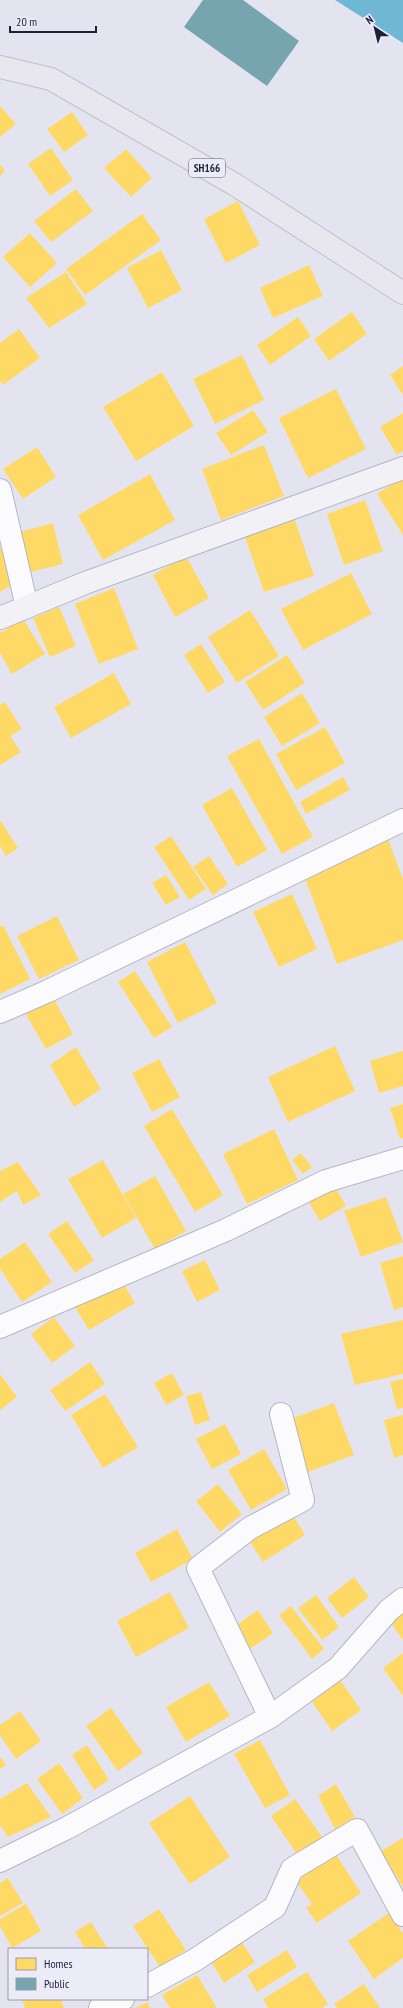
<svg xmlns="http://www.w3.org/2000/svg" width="403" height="2008" viewBox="0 0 403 2008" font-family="'PT Sans Narrow',sans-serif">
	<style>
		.water { fill: #6eb8d6 }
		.homes { fill: #ffd966 }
		.public { fill: #76a5af }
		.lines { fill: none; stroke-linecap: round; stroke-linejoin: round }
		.minor-casing { stroke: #b5b5c6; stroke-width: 24 }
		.secondary-casing { stroke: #b5b5c6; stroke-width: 24 }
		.primary-casing { stroke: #c1c0ca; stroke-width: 24 }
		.minor { stroke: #fbfbfd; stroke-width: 22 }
		.secondary { stroke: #f2f2f6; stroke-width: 22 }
		.primary { stroke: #e8e7ef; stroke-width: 22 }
		.labels { text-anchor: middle; stroke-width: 4; stroke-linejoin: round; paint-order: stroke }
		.shield { fill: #ececf9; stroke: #5e5c70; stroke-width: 1 }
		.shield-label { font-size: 11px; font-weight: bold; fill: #211f36 }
	</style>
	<rect width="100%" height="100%" fill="#e4e4f1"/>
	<!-- water -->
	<path class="water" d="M 335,0 L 403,0 L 403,43 Z"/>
	<!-- homes -->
	<path class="homes" d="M 0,106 L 16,124 L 0,137 Z
		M 72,112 L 88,135 L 64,152 L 47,129 Z
		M 51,148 L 73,180 L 50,196 L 28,164 Z
		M 126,149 L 152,178 L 131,197 L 104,168 Z
		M 0,164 L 5,171 L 0,176 Z
		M 76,189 L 93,211 L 51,242 L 34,221 Z
		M 238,201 L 260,245 L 226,263 L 204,219 Z
		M 142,214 L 161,240 L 85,295 L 66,269 Z
		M 30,233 L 57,263 L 30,287 L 3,257 Z
		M 161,250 L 182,290 L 148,308 L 127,268 Z
		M 309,265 L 323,296 L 273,318 L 260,288 Z
		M 66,272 L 87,304 L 49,328 L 26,298 Z
		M 352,312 L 367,334 L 329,361 L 314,339 Z
		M 298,317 L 311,336 L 270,365 L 257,345 Z
		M 19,329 L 40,358 L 3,385 L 0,381 L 0,343 Z
		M 242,355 L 264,400 L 215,424 L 193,379 Z
		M 403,366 L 403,395 L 390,375 Z
		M 162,372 L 194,426 L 136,461 L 103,407 Z
		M 336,389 L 366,449 L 308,478 L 279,418 Z
		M 253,410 L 268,432 L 231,455 L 216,433 Z
		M 403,413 L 403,451 L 397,455 L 380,427 Z
		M 264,445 L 284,496 L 221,520 L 202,469 Z
		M 37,447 L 56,477 L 23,499 L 3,469 Z
		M 150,474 L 175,520 L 103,560 L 78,515 Z
		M 403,477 L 403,535 L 377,494 Z
		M 365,500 L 383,551 L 344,565 L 327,514 Z
		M 294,517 L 314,576 L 264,592 L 244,534 Z
		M 53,523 L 63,564 L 30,572 L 20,532 Z
		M 0,546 L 20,580 L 0,592 Z
		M 186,556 L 209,598 L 175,617 L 153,575 Z
		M 351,573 L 372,614 L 303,650 L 281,609 Z
		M 114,588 L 138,649 L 99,664 L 75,604 Z
		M 59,607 L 76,646 L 50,657 L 33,618 Z
		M 250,610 L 279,656 L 237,683 L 208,637 Z
		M 23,619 L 45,654 L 12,674 L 0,653 L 0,633 Z
		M 201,644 L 225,682 L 208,693 L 184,655 Z
		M 287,655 L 305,683 L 263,710 L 245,682 Z
		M 114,673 L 131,704 L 71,738 L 54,707 Z
		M 302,693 L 320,723 L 282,746 L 264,717 Z
		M 5,702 L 22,729 L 10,736 L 21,752 L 0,765 L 0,705 Z
		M 325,727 L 345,763 L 296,790 L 276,754 Z
		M 259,739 L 313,837 L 282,854 L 227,756 Z
		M 343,777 L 350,790 L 306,814 L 300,802 Z
		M 232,788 L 267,850 L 237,867 L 202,805 Z
		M 0,820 L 18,848 L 6,856 L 0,846 Z
		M 171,836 L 206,889 L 189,900 L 154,847 Z
		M 388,839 L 403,879 L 403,940 L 337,964 L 302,870 Z
		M 209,856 L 228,884 L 213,895 L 193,867 Z
		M 166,875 L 180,897 L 166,905 L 152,883 Z
		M 292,894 L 317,949 L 279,967 L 253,912 Z
		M 57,916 L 79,960 L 39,979 L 17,936 Z
		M 3,925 L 30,979 L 0,994 L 0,927 Z
		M 185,942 L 217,1003 L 178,1023 L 147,962 Z
		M 135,971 L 172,1027 L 154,1038 L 118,982 Z
		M 53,997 L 73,1034 L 46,1049 L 25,1013 Z
		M 335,1046 L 355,1091 L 288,1122 L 268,1077 Z
		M 76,1047 L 101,1089 L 74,1107 L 50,1065 Z
		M 403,1051 L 403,1086 L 379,1093 L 370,1061 Z
		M 159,1059 L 180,1097 L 152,1112 L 132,1073 Z
		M 403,1104 L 403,1138 L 400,1139 L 390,1108 Z
		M 172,1109 L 223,1195 L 195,1212 L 144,1126 Z
		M 274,1129 L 298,1180 L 247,1204 L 223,1154 Z
		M 301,1153 L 312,1167 L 303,1174 L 292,1160 Z
		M 103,1160 L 136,1218 L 102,1238 L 68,1179 Z
		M 18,1162 L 41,1195 L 23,1205 L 17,1191 L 0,1202 L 0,1171 Z
		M 155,1176 L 186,1231 L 155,1249 L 123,1194 Z
		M 334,1185 L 346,1206 L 320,1221 L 308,1201 Z
		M 386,1197 L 403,1242 L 361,1257 L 344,1211 Z
		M 67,1221 L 94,1260 L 75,1273 L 48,1234 Z
		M 25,1242 L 52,1282 L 22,1302 L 0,1269 L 0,1259 Z
		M 403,1256 L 403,1307 L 394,1310 L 380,1263 Z
		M 205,1260 L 220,1290 L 197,1302 L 182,1271 Z
		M 120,1278 L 135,1303 L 89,1330 L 74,1305 Z
		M 54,1317 L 75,1346 L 52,1363 L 31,1334 Z
		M 403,1320 L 403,1374 L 355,1385 L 341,1334 Z
		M 90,1362 L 105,1384 L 65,1411 L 50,1390 Z
		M 172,1373 L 184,1395 L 166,1405 L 154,1383 Z
		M 0,1374 L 17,1397 L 0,1410 Z
		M 403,1379 L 403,1408 L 397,1409 L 390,1382 Z
		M 201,1392 L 210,1420 L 195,1425 L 186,1396 Z
		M 105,1394 L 138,1447 L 103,1468 L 71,1415 Z
		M 334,1403 L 354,1455 L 308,1472 L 288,1420 Z
		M 403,1415 L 403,1455 L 394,1458 L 384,1420 Z
		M 225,1424 L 241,1454 L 212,1469 L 196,1439 Z
		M 264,1449 L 287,1489 L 251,1510 L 228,1470 Z
		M 218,1484 L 242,1514 L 220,1532 L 196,1501 Z
		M 291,1512 L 305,1535 L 263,1562 L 248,1539 Z
		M 177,1529 L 193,1559 L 151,1582 L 135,1553 Z
		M 354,1577 L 369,1597 L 342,1618 L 327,1598 Z
		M 170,1592 L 189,1628 L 136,1657 L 117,1621 Z
		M 316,1595 L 339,1627 L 322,1640 L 298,1608 Z
		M 291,1606 L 324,1649 L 312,1659 L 279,1615 Z
		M 403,1609 L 403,1640 L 388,1619 Z
		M 258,1610 L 273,1633 L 247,1651 L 232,1628 Z
		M 403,1653 L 403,1696 L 383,1668 Z
		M 340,1680 L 361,1710 L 332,1731 L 311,1700 Z
		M 209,1682 L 230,1716 L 186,1742 L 166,1707 Z
		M 111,1708 L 143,1753 L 118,1771 L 86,1726 Z
		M 20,1711 L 41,1741 L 16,1759 L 0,1735 L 0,1725 Z
		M 260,1740 L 290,1795 L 265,1808 L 234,1754 Z
		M 87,1745 L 109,1780 L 94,1790 L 72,1755 Z
		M 0,1757 L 6,1765 L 0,1769 Z
		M 59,1763 L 83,1798 L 62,1814 L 37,1779 Z
		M 27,1783 L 51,1817 L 8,1837 L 0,1825 L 0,1799 Z
		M 336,1784 L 355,1817 L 335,1829 L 318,1796 Z
		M 190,1796 L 230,1857 L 190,1884 L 149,1823 Z
		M 295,1799 L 325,1841 L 300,1859 L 271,1816 Z
		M 403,1838 L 403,1887 L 381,1851 Z
		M 335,1853 L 361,1893 L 317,1923 L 306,1908 L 312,1904 L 294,1878 Z
		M 8,1878 L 23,1903 L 0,1916 L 0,1883 Z
		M 26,1904 L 41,1931 L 12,1948 L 0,1926 L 0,1919 Z
		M 159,1909 L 186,1950 L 160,1967 L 133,1926 Z
		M 389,1913 L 403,1933 L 403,1958 L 374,1979 L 348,1941 Z
		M 91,1922 L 108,1949 L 85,1949 L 75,1932 Z
		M 237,1935 L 255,1962 L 224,1983 L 207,1955 Z
		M 287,1950 L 297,1967 L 257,1992 L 247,1975 Z
		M 307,1972 L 328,2004 L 322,2008 L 268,2008 L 263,1999 Z
		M 197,1975 L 217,2008 L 170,2008 L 162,1995 Z
		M 364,1984 L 380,2008 L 337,2008 L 334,2004 Z
		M 22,1999 L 61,1999 L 64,2008 L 25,2008 Z
		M 148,2002 L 150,2008 L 135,2008 Z"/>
	<!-- public -->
	<path class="public" d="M 203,0 L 243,0 L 299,41 L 267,86 L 184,27 Z"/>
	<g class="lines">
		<defs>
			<path id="minor" d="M 0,490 L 27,607
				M 0,1012 L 46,992 L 403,820
				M 0,1327 L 226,1230 L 326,1181 L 403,1158
				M 270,1717 L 198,1568 L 250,1528 L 303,1500 L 281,1414
				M 0,1861 L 67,1828 L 270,1717 L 338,1668 L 389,1610 L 403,1599
				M 147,1986 L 195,1960 L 275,1907 L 292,1869 L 357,1830 L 403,1915
				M 100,2008 L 123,1999"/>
			<path id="secondary" d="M 0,618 L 85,583 L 403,468"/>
			<path id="primary" d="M 0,67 L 51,79 L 234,184 L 403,293"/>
		</defs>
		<!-- minor casing -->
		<use href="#minor" class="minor-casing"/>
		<!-- secondary casing -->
		<use href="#secondary" class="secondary-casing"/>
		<!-- primary casing -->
		<use href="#primary" class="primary-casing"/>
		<!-- minor -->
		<use href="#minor" class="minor"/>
		<!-- secondary -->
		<use href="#secondary" class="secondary"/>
		<!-- primary -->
		<use href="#primary" class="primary"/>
	</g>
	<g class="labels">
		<!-- shield labels -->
		<rect class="shield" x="189" y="159" width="36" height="18" rx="3"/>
		<g class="shield-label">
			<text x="207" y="172">SH166</text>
		</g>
	</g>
	<!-- legend -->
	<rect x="8" y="1948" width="140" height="52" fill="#ececf9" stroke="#9b9aab"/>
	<rect x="16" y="1958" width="20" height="12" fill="#ffd966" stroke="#9b9aab"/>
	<text x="44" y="1968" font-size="12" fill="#211f36">Homes</text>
	<rect x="16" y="1978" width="20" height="12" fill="#76a5af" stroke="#9b9aab"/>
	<text x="44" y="1988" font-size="12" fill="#211f36">Public</text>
	<!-- north arrow -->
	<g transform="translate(375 28) rotate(325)" stroke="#ececf9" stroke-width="3" paint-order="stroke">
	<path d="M0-3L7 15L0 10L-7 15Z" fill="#211f36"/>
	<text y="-6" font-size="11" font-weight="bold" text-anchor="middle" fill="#211f36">N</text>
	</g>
	<!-- scale -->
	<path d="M10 26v6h86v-6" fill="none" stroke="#211f36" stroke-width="2"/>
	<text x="16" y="26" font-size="12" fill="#211f36" stroke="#ececf9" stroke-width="3" paint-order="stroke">20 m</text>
</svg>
